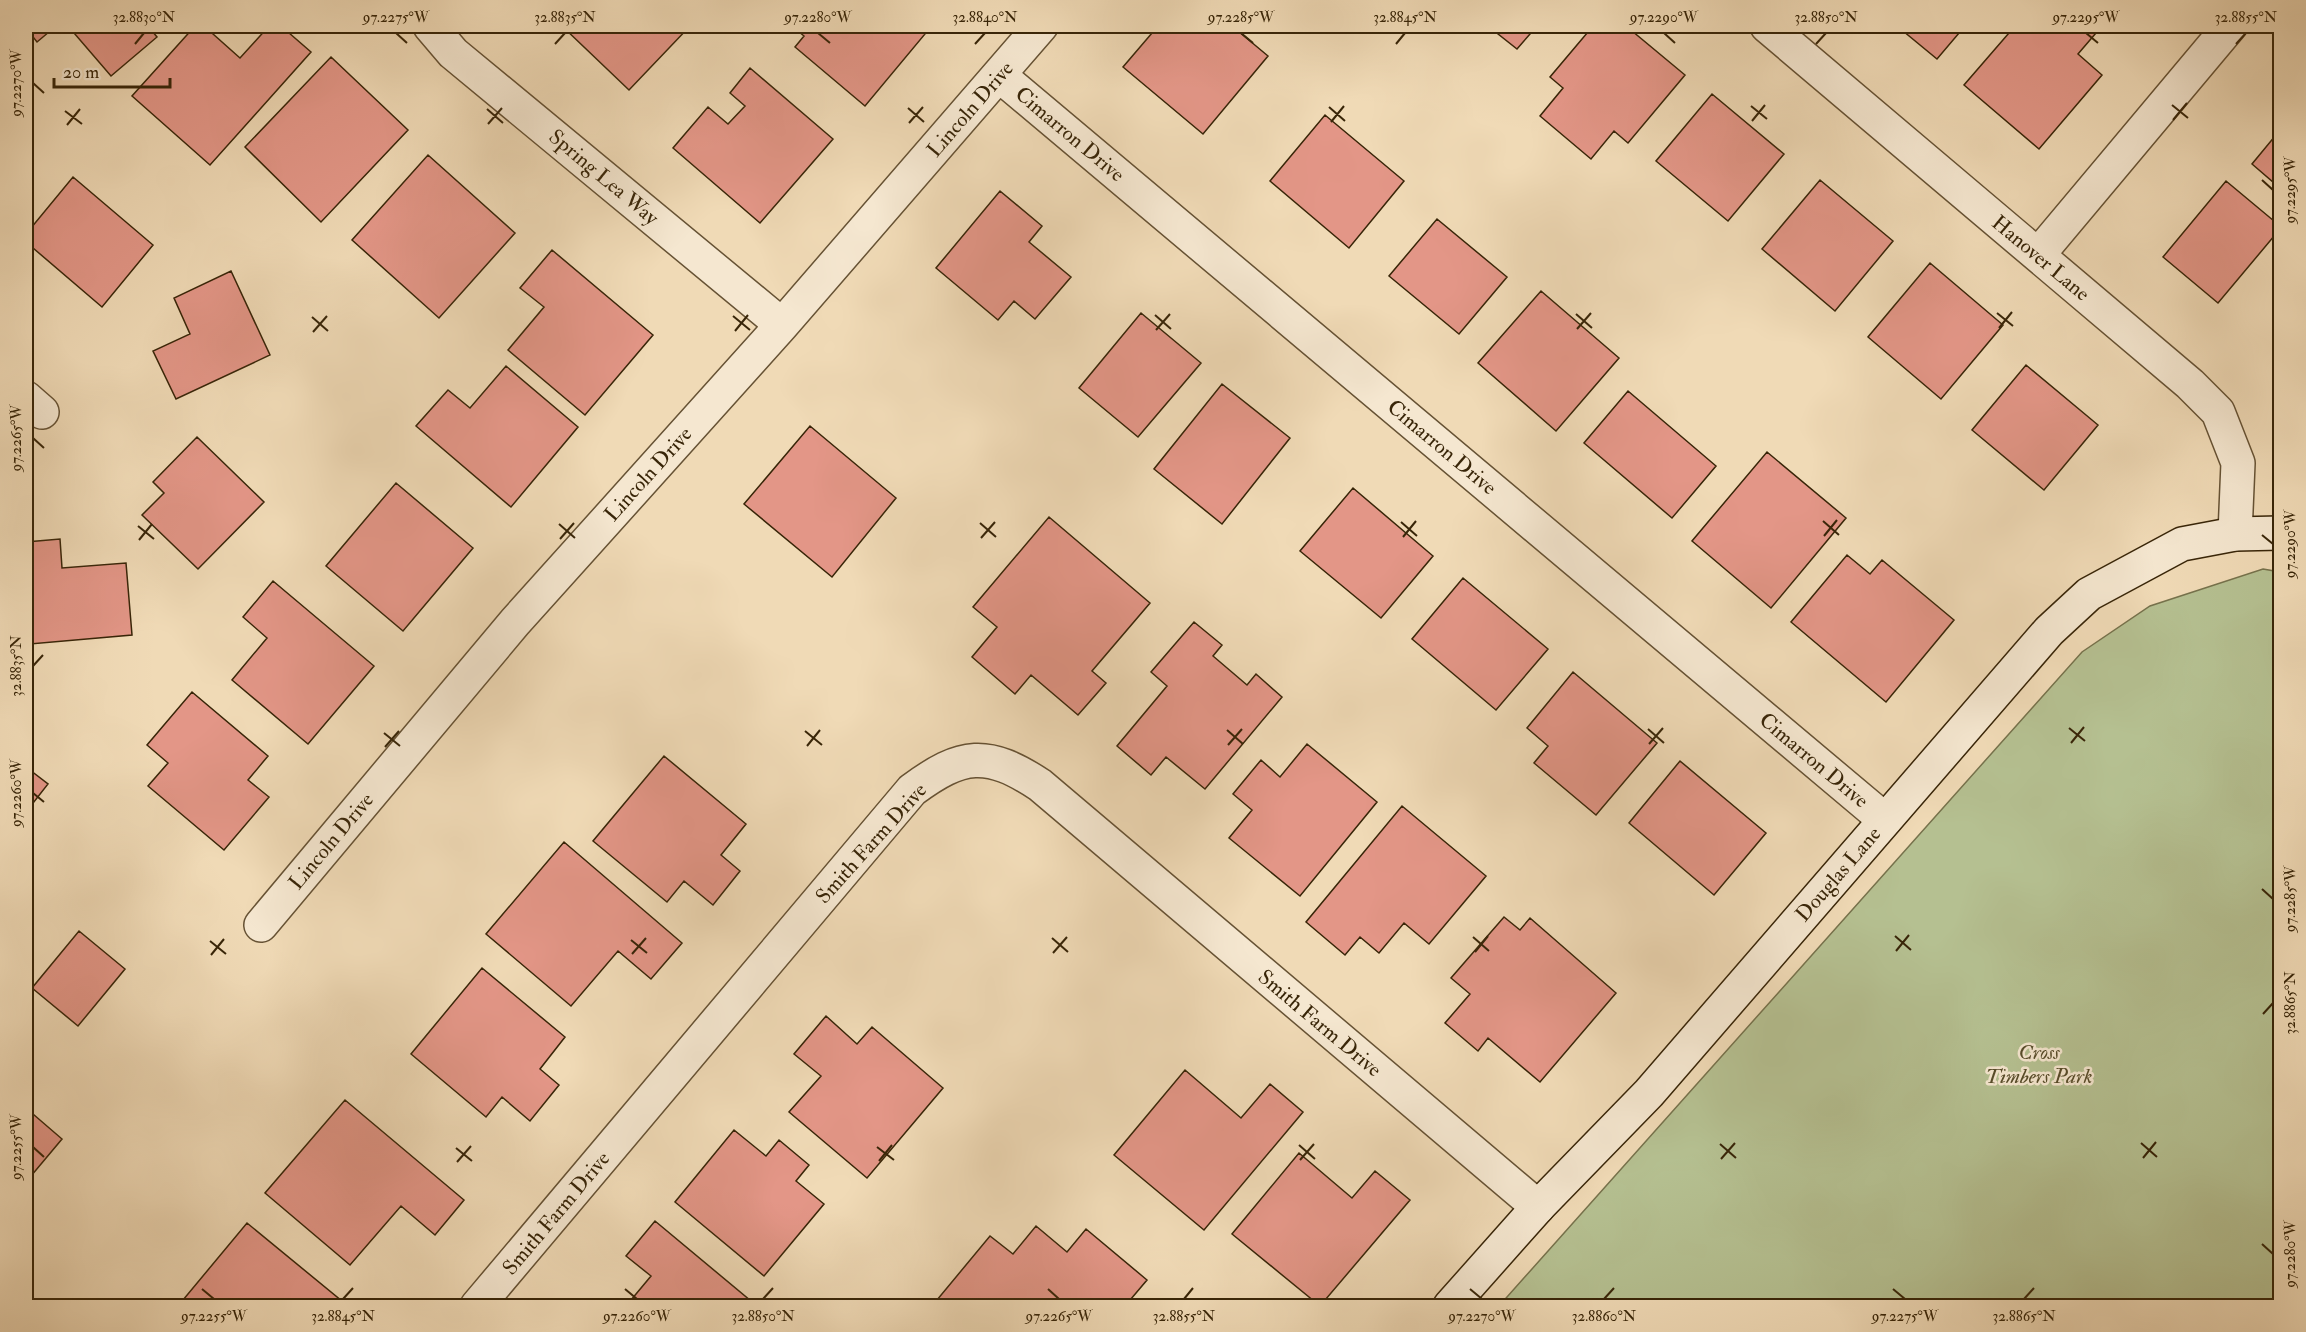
<svg xmlns="http://www.w3.org/2000/svg" width="2306" height="1332" viewBox="0 0 2306 1332" font-family="'IM FELL Double Pica',serif">
	<style>
		.green { fill: #b5c091; stroke: #76724c; stroke-width: 1.5 }
		.building { fill: #e39687; stroke: #382508; stroke-width: 1.5 }
		.lines { fill: none; stroke-linecap: round; stroke-linejoin: round }
		.street-casing { stroke: #665234; stroke-width: 36 }
		.secondary-casing { stroke: #382508; stroke-width: 36 }
		.street { stroke: #f5e7d0; stroke-width: 33 }
		.secondary { stroke: #f5e7d0; stroke-width: 33 }
		.ticks { fill: none; stroke: #382508; stroke-width: 2 }
		.labels { text-anchor: middle; stroke-width: 5; stroke-linejoin: round; paint-order: stroke }
		.street-label { font-size: 21px; fill: #382508; stroke: #f5e7d0 }
		.park-label { font-size: 21px; font-style: italic; fill: #574c2a; stroke: #f5e7d0 }
		.neatline { fill: none; stroke: #382508; stroke-width: 2 }
		.ticks-label { font-size: 15px; text-anchor: middle; fill: #382508 }
	</style>
	<rect width="100%" height="100%" fill="#f0dab6"/>
	<filter id="stains"><feTurbulence type="fractalNoise" baseFrequency=".00333" numOctaves="4"/><feColorMatrix values="0 0 0 0 .2 0 0 0 0 .09 0 0 0 0 .02 0 0 0 .5 -.17"/></filter>
	<radialGradient id="worn" r=".72"><stop offset=".6" stop-color="#630" stop-opacity="0"/><stop offset="1" stop-color="#630" stop-opacity=".3"/></radialGradient>
	<!-- green -->
	<path class="green" d="M 2263,569 L 2280,572 L 2280,1306 L 1499,1306 L 2082,652 L 2150,606 Z"/>
	<!-- building -->
	<path class="building" d="M 26,26 L 56,26 L 37,42 L 26,28 Z
		M 68,26 L 148,26 L 157,37 L 111,76 Z
		M 195,26 L 204,26 L 240,58 L 269,26 L 281,26 L 311,52 L 210,165 L 132,96 Z
		M 562,26 L 690,26 L 629,90 Z
		M 792,26 L 914,26 L 925,34 L 865,106 L 795,47 L 804,36 Z
		M 1158,26 L 1232,26 L 1268,56 L 1203,134 L 1123,67 Z
		M 1488,26 L 1537,26 L 1517,49 Z
		M 1593,26 L 1626,26 L 1685,75 L 1628,143 L 1614,131 L 1591,159 L 1540,116 L 1563,88 L 1550,77 Z
		M 1897,26 L 1965,26 L 1937,59 Z
		M 2015,26 L 2049,27 L 2050,26 L 2102,26 L 2078,54 L 2102,75 L 2039,149 L 1964,85 Z
		M 331,57 L 408,130 L 321,222 L 245,147 Z
		M 750,68 L 833,139 L 760,223 L 673,148 L 708,107 L 728,124 L 745,106 L 730,93 Z
		M 1712,94 L 1784,154 L 1728,221 L 1656,161 Z
		M 1325,115 L 1404,181 L 1349,248 L 1270,181 Z
		M 2280,130 L 2280,188 L 2252,164 Z
		M 428,155 L 515,233 L 439,318 L 352,240 Z
		M 73,177 L 153,245 L 102,307 L 26,242 L 26,234 Z
		M 1820,180 L 1893,241 L 1835,311 L 1762,249 Z
		M 2226,181 L 2280,226 L 2280,229 L 2218,303 L 2163,257 Z
		M 1000,191 L 1042,226 L 1029,242 L 1071,277 L 1035,319 L 1014,301 L 998,320 L 936,268 Z
		M 1437,219 L 1507,277 L 1459,334 L 1389,276 Z
		M 552,250 L 653,335 L 585,415 L 508,350 L 544,307 L 520,288 Z
		M 1930,263 L 2003,325 L 1941,399 L 1868,337 Z
		M 231,271 L 270,355 L 176,399 L 153,351 L 190,334 L 174,298 Z
		M 1541,291 L 1619,358 L 1556,431 L 1478,363 Z
		M 1141,313 L 1201,363 L 1138,437 L 1079,388 Z
		M 2026,365 L 2098,425 L 2044,490 L 1972,430 Z
		M 506,366 L 578,427 L 511,507 L 416,426 L 448,390 L 470,408 Z
		M 1222,384 L 1290,438 L 1222,524 L 1154,469 Z
		M 1628,391 L 1716,466 L 1672,518 L 1584,443 Z
		M 810,426 L 896,498 L 832,577 L 744,504 Z
		M 197,437 L 264,502 L 198,569 L 142,515 L 164,493 L 153,482 Z
		M 1767,452 L 1846,518 L 1771,608 L 1692,541 Z
		M 396,483 L 473,548 L 403,631 L 326,566 Z
		M 1353,488 L 1433,556 L 1381,618 L 1300,551 Z
		M 1049,517 L 1150,603 L 1092,671 L 1106,683 L 1078,715 L 1031,675 L 1015,694 L 972,657 L 997,627 L 973,607 Z
		M 60,539 L 62,568 L 126,563 L 132,635 L 30,644 L 26,596 L 26,542 Z
		M 1847,555 L 1870,574 L 1882,560 L 1954,620 L 1886,702 L 1791,622 Z
		M 1463,578 L 1548,649 L 1496,710 L 1412,639 Z
		M 273,581 L 374,666 L 308,744 L 232,680 L 267,638 L 243,617 Z
		M 1194,622 L 1222,645 L 1213,656 L 1247,685 L 1256,674 L 1282,697 L 1205,789 L 1166,757 L 1151,775 L 1117,746 L 1167,686 L 1151,672 Z
		M 1573,672 L 1657,743 L 1596,815 L 1534,763 L 1548,746 L 1527,728 Z
		M 192,692 L 268,756 L 248,780 L 269,797 L 224,850 L 148,786 L 168,763 L 147,745 Z
		M 1307,744 L 1377,802 L 1300,896 L 1229,838 L 1252,810 L 1233,794 L 1261,760 L 1280,777 Z
		M 664,756 L 746,824 L 721,855 L 740,871 L 713,905 L 684,881 L 667,902 L 593,841 Z
		M 1680,761 L 1766,833 L 1714,895 L 1629,823 Z
		M 26,767 L 48,784 L 26,812 Z
		M 1402,806 L 1486,876 L 1429,944 L 1404,923 L 1379,953 L 1360,937 L 1345,955 L 1306,922 Z
		M 564,842 L 682,943 L 651,979 L 618,951 L 571,1006 L 486,934 Z
		M 1504,917 L 1520,930 L 1530,918 L 1616,993 L 1540,1082 L 1488,1038 L 1478,1051 L 1445,1023 L 1470,994 L 1451,978 Z
		M 79,931 L 125,969 L 78,1026 L 32,988 Z
		M 482,968 L 565,1037 L 540,1069 L 559,1085 L 530,1121 L 502,1097 L 486,1117 L 411,1054 Z
		M 826,1016 L 857,1044 L 872,1027 L 943,1088 L 867,1178 L 789,1112 L 821,1076 L 794,1054 Z
		M 1185,1070 L 1241,1118 L 1270,1084 L 1303,1112 L 1204,1230 L 1114,1155 Z
		M 345,1100 L 464,1200 L 435,1235 L 401,1206 L 350,1265 L 265,1193 Z
		M 26,1108 L 62,1139 L 26,1182 Z
		M 734,1130 L 766,1156 L 779,1140 L 809,1165 L 796,1181 L 824,1204 L 764,1276 L 675,1202 Z
		M 1299,1153 L 1352,1198 L 1375,1171 L 1410,1200 L 1320,1306 L 1232,1234 Z
		M 655,1221 L 757,1306 L 626,1306 L 651,1276 L 626,1256 Z
		M 247,1223 L 348,1306 L 178,1306 Z
		M 1036,1226 L 1067,1252 L 1086,1229 L 1147,1280 L 1125,1306 L 932,1306 L 990,1236 L 1013,1254 Z"/>
	<g class="lines">
		<defs>
			<path id="street" d="M 430,26 L 453,53 L 782,325
				M 1767,26 L 2190,384 L 2218,412 L 2238,463 L 2235,534
				M 999,75 L 1885,820
				M 2038,255 L 2230,26
				M 26,398 L 42,412
				M 261,925 L 515,622 L 782,325 L 1041,26
				M 477,1306 L 912,790 C 962,753 987,750 1040,785 L 1538,1207"/>
			<path id="secondary" d="M 1450,1306 L 1538,1207 L 1649,1093 L 2049,631 L 2089,594 L 2182,544 L 2235,534 L 2280,533"/>
		</defs>
		<!-- street casing -->
		<use href="#street" class="street-casing"/>
		<!-- secondary casing -->
		<use href="#secondary" class="secondary-casing"/>
		<!-- street -->
		<use href="#street" class="street"/>
		<!-- secondary -->
		<use href="#secondary" class="secondary"/>
	</g>
	<!-- ticks -->
	<path class="ticks" d="M 396,33 L 407,43M 818,33 L 830,43M 1241,33 L 1253,43M 1664,33 L 1675,43M 2086,33 L 2098,43M 135,44 L 144,33M 555,44 L 565,33M 975,44 L 985,33M 1396,44 L 1405,33M 1816,44 L 1826,33M 2236,44 L 2246,33M 33,83 L 44,93M 2172,105 L 2188,118M 1751,106 L 1767,119M 1329,107 L 1345,121M 908,108 L 924,122M 487,109 L 503,123M 65,111 L 82,124M 2173,120 L 2187,103M 1752,121 L 1765,105M 1331,122 L 1344,106M 909,123 L 923,107M 488,124 L 502,108M 67,125 L 80,109M 2262,180 L 2273,190M 1997,313 L 2013,326M 1576,314 L 1592,328M 1155,315 L 1171,329M 733,316 L 750,330M 312,317 L 328,331M 1999,328 L 2012,312M 1577,329 L 1591,313M 1156,330 L 1170,314M 735,331 L 748,315M 313,332 L 327,316M 33,438 L 44,448M 1823,521 L 1839,535M 1401,522 L 1417,536M 980,523 L 996,537M 559,524 L 575,538M 138,526 L 154,539M 2262,535 L 2273,544M 1824,536 L 1837,520M 1403,537 L 1416,521M 981,538 L 995,522M 560,539 L 574,523M 139,540 L 152,524M 33,666 L 43,655M 2069,728 L 2085,741M 1648,729 L 1664,743M 1227,730 L 1243,744M 805,731 L 822,745M 384,733 L 400,746M 2071,743 L 2084,727M 1649,744 L 1663,728M 1228,745 L 1242,729M 807,746 L 820,730M 385,747 L 399,731M 33,793 L 44,802M 2262,889 L 2273,899M 1895,936 L 1911,950M 1473,937 L 1489,951M 1052,938 L 1068,952M 631,940 L 647,953M 210,941 L 226,954M 1896,951 L 1909,935M 1475,952 L 1488,936M 1053,953 L 1067,937M 632,954 L 646,938M 211,955 L 224,939M 2263,1014 L 2273,1003M 2141,1143 L 2157,1157M 1720,1144 L 1736,1158M 1299,1145 L 1315,1159M 33,1147 L 44,1157M 877,1147 L 894,1160M 456,1148 L 472,1161M 2143,1158 L 2156,1142M 1721,1159 L 1735,1143M 1300,1160 L 1314,1144M 879,1161 L 892,1145M 457,1162 L 471,1146M 2262,1244 L 2273,1254M 202,1289 L 214,1299M 625,1289 L 637,1299M 1048,1289 L 1059,1299M 1470,1289 L 1482,1299M 1893,1289 L 1905,1299M 343,1299 L 353,1288M 763,1299 L 773,1288M 1184,1299 L 1193,1288M 1604,1299 L 1614,1288M 2024,1299 L 2034,1288"/>
	<g class="labels">
		<!-- street labels -->
		<g class="street-label">
			<text transform="translate(970 109) rotate(-49)" y="7">Lincoln Drive</text>
			<text transform="translate(1070 134) rotate(40)" y="7">Cimarron Drive</text>
			<text transform="translate(604 177) rotate(40)" y="7">Spring Lea Way</text>
			<text transform="translate(2041 258) rotate(40)" y="7">Hanover Lane</text>
			<text transform="translate(1442 447) rotate(40)" y="7">Cimarron Drive</text>
			<text transform="translate(648 474) rotate(-48)" y="7">Lincoln Drive</text>
			<text transform="translate(1814 760) rotate(40)" y="7">Cimarron Drive</text>
			<text transform="translate(331 841) rotate(-50)" y="7">Lincoln Drive</text>
			<text transform="translate(871 843) rotate(-48)" y="7">Smith Farm Drive</text>
			<text transform="translate(1838 874) rotate(-49)" y="7">Douglas Lane</text>
			<text transform="translate(1320 1023) rotate(40)" y="7">Smith Farm Drive</text>
			<text transform="translate(556 1213) rotate(-50)" y="7">Smith Farm Drive</text>
		</g>
		<!-- park labels -->
		<g class="park-label">
			<text x="2039" y="1059">Cross<tspan x="2039" dy="24">Timbers Park</tspan></text>
		</g>
	</g>
	<!-- margin -->
	<rect width="2306" height="1332" fill="none" stroke="#f0dab6" stroke-width="66"/>
	<!-- scale -->
	<path d="M54 78v9h116v-9" fill="none" stroke="#382508" stroke-width="3"/>
	<text x="63" y="78" font-size="18" fill="#382508" stroke="#f5e7d0" stroke-width="4.5" paint-order="stroke">20 m</text>
	<rect x="33" y="33" width="2240" height="1266" class="neatline"/>
	<g class="ticks-label">
		<text x="144" y="22">32.8830°N</text>
		<text x="396" y="22">97.2275°W</text>
		<text x="565" y="22">32.8835°N</text>
		<text x="818" y="22">97.2280°W</text>
		<text x="985" y="22">32.8840°N</text>
		<text x="1241" y="22">97.2285°W</text>
		<text x="1405" y="22">32.8845°N</text>
		<text x="1664" y="22">97.2290°W</text>
		<text x="1826" y="22">32.8850°N</text>
		<text x="2086" y="22">97.2295°W</text>
		<text x="2246" y="22">32.8855°N</text>
		<text transform="translate(16 83) rotate(-90)" y="5">97.2270°W</text>
		<text transform="translate(2290 190) rotate(-90)" y="5">97.2295°W</text>
		<text transform="translate(16 438) rotate(-90)" y="5">97.2265°W</text>
		<text transform="translate(2290 544) rotate(-90)" y="5">97.2290°W</text>
		<text transform="translate(16 666) rotate(-90)" y="5">32.8835°N</text>
		<text transform="translate(16 793) rotate(-90)" y="5">97.2260°W</text>
		<text transform="translate(2290 899) rotate(-90)" y="5">97.2285°W</text>
		<text transform="translate(2290 1003) rotate(-90)" y="5">32.8865°N</text>
		<text transform="translate(16 1147) rotate(-90)" y="5">97.2255°W</text>
		<text transform="translate(2290 1254) rotate(-90)" y="5">97.2280°W</text>
		<text x="214" y="1321">97.2255°W</text>
		<text x="343" y="1321">32.8845°N</text>
		<text x="637" y="1321">97.2260°W</text>
		<text x="763" y="1321">32.8850°N</text>
		<text x="1059" y="1321">97.2265°W</text>
		<text x="1184" y="1321">32.8855°N</text>
		<text x="1482" y="1321">97.2270°W</text>
		<text x="1604" y="1321">32.8860°N</text>
		<text x="1905" y="1321">97.2275°W</text>
		<text x="2024" y="1321">32.8865°N</text>
	</g>
	<rect width="100%" height="100%" filter="url(#stains)"/>
	<rect width="100%" height="100%" fill="url(#worn)"/>
</svg>
